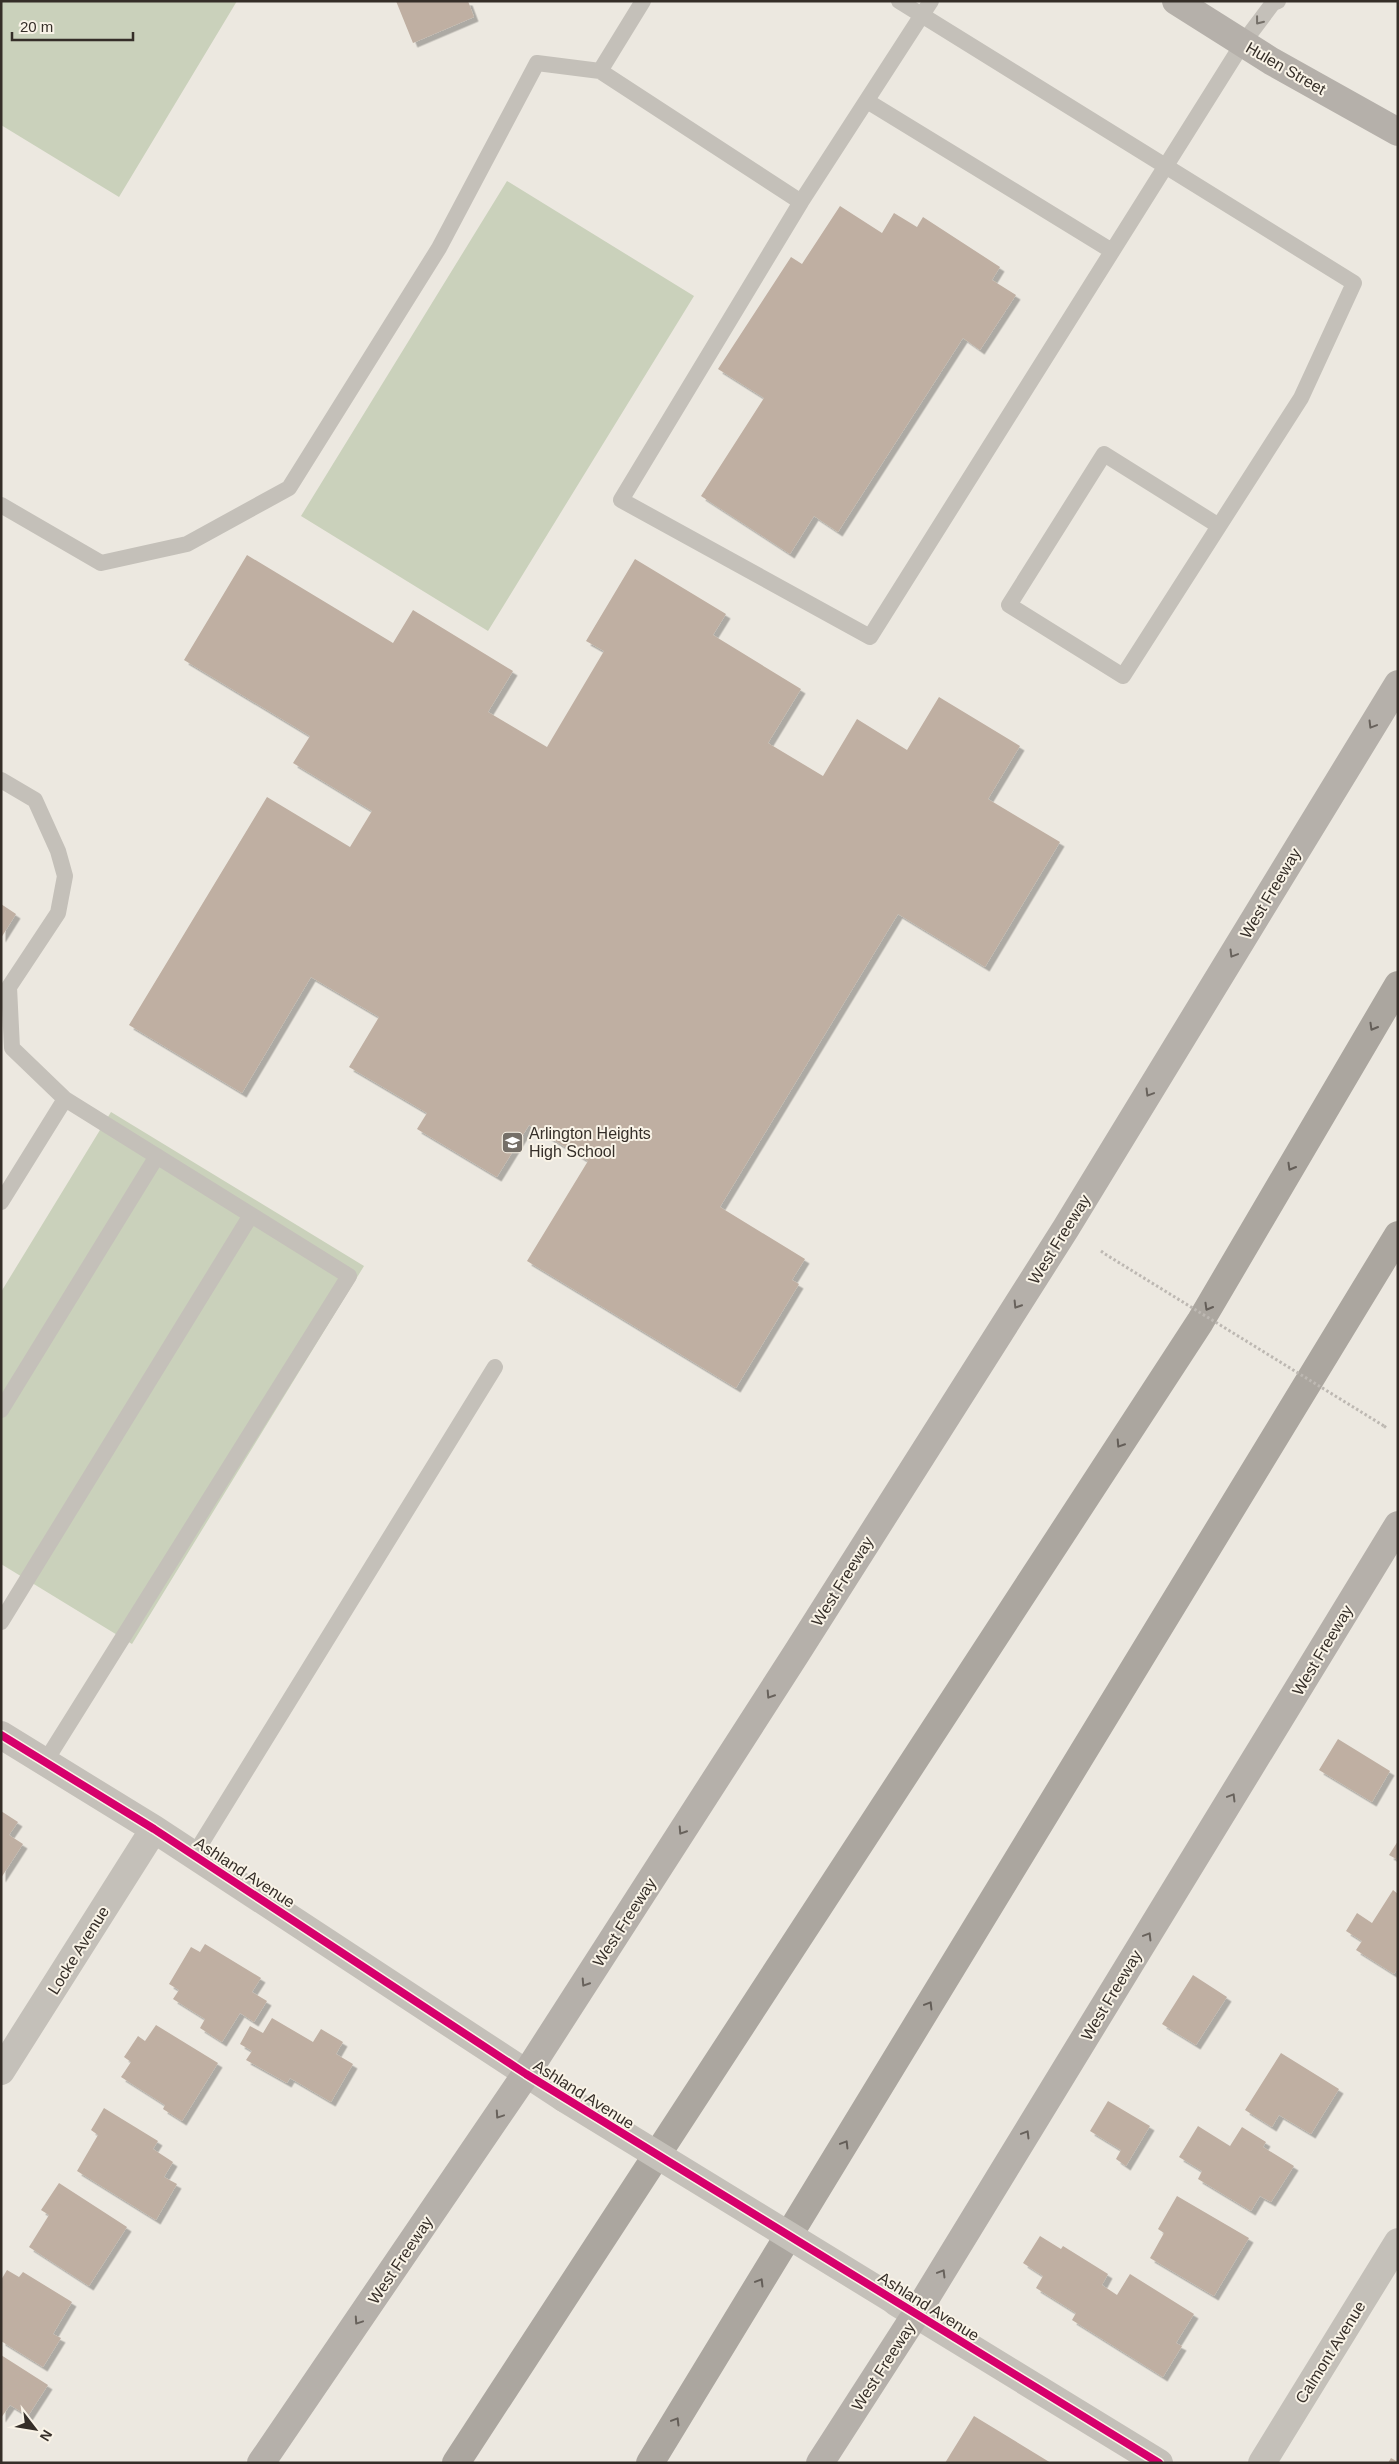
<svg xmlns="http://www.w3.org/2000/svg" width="1399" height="2464" viewBox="0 0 1399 2464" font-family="Arial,sans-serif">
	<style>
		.green { fill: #cad1bb }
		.building { fill: #bfafa2; filter: url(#shadow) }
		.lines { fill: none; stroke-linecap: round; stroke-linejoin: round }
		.path { stroke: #bdb8b2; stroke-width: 3; stroke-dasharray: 2.5 2.5; stroke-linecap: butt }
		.service { stroke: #c4c0b9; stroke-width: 16 }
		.minor { stroke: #c4c0b9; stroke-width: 28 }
		.secondary { stroke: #b5b0aa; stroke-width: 28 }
		.motorway { stroke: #aba69f; stroke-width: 28 }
		.path-bridge { stroke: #bdb8b2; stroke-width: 3; stroke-dasharray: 2.5 2.5; stroke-linecap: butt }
		.minor-bridge { stroke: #c4c0b9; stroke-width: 28 }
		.cycleway-casing { stroke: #f9f3e7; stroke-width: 11 }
		.cycleway { stroke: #d6006c; stroke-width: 8 }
		.oneway { stroke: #757069 }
		.oneway2 { stroke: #68625c }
		.oneway3 { stroke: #645e58 }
		.labels { text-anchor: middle; stroke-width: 4; stroke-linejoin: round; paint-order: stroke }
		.street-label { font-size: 16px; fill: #352e28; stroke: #f9f3e7 }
		.poi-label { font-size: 16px; fill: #352e28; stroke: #f9f3e7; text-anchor: start }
	</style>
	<defs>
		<filter id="shadow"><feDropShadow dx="4.5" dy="4.5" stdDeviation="0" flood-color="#0004"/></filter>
	</defs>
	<rect width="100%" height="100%" fill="#ece8e0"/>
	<!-- green -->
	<path class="green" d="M 1,1 L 237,1 L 119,197 L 1,125 Z
		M 507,181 L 694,296 L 488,631 L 301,516 Z
		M 111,1112 L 364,1266 L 132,1644 L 1,1564 L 1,1292 Z"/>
	<!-- building -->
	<path class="building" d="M 396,1 L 468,1 L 474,17 L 413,43 Z
		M 840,206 L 882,233 L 894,213 L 917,227 L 923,217 L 1000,267 L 992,280 L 1016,295 L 980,350 L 963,338 L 838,532 L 814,516 L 790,554 L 701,496 L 764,398 L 718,369 L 791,257 L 802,264 Z
		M 247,555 L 393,643 L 413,610 L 513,671 L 488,712 L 547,747 L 604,651 L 586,641 L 635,559 L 726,614 L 713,635 L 801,689 L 768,743 L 823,776 L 857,719 L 907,750 L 939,697 L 1020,746 L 988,799 L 1060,842 L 985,967 L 898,914 L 720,1207 L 805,1259 L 792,1280 L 799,1284 L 736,1388 L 527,1261 L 588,1161 L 529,1125 L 497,1177 L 417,1129 L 427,1113 L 349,1067 L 379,1017 L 311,977 L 242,1093 L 129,1025 L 267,797 L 350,847 L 372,811 L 293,763 L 310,736 L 184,660 Z
		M 1,904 L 16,914 L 1,938 Z
		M 1338,1739 L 1390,1771 L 1372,1802 L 1319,1770 Z
		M 1,1811 L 18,1822 L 9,1835 L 23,1844 L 1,1878 Z
		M 1398,1841 L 1398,1860 L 1389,1855 Z
		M 1393,1890 L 1398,1894 L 1398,1968 L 1394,1974 L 1356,1950 L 1362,1941 L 1346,1931 L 1357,1913 L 1372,1923 Z
		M 205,1944 L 261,1978 L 252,1992 L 267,2001 L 254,2022 L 240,2013 L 222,2042 L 200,2028 L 205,2019 L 173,1999 L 179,1990 L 169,1984 L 191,1947 L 200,1952 Z
		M 1193,1975 L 1227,1997 L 1196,2045 L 1162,2024 Z
		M 272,2018 L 313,2042 L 321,2029 L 343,2042 L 336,2054 L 353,2064 L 331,2102 L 290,2078 L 287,2083 L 246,2060 L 252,2051 L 240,2044 L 250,2026 L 263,2033 Z
		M 156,2025 L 218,2063 L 182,2121 L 163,2109 L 165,2105 L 121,2077 L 131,2062 L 124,2057 L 138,2036 L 145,2041 Z
		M 1281,2053 L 1339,2089 L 1311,2134 L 1279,2115 L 1272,2127 L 1245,2110 Z
		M 1108,2101 L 1150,2126 L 1126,2166 L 1116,2159 L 1121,2150 L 1090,2131 Z
		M 104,2108 L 158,2141 L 153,2149 L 173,2162 L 164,2177 L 177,2184 L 156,2220 L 77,2171 L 98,2135 L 91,2130 Z
		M 1198,2126 L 1230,2146 L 1242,2127 L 1266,2142 L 1263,2147 L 1294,2166 L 1271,2202 L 1260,2196 L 1251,2211 L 1198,2179 L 1202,2171 L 1179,2157 Z
		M 59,2183 L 127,2227 L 89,2286 L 29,2247 L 49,2215 L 41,2210 Z
		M 1177,2196 L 1249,2238 L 1214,2296 L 1150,2258 L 1164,2233 L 1158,2229 Z
		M 1040,2236 L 1061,2249 L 1063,2246 L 1108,2274 L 1102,2285 L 1117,2295 L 1130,2274 L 1194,2314 L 1176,2343 L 1182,2346 L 1163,2377 L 1072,2320 L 1076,2313 L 1036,2288 L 1043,2276 L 1023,2263 Z
		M 7,2270 L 19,2277 L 23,2272 L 72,2302 L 53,2334 L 61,2338 L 43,2367 L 1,2341 L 1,2280 Z
		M 1,2355 L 48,2385 L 28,2416 L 10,2405 L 1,2418 Z
		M 974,2416 L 1051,2463 L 945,2463 Z
		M 1391,2458 L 1398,2462 L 1398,2463 L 1388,2463 Z"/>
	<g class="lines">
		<!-- path -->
		<path class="path" d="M 1101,1251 L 1105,1254
			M 1384,1426 L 1388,1429"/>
		<!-- service -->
		<path class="service" d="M 899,1 L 1354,283 L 1301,398 L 1123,676 L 1009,605 L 1104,454 L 1219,526
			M 600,71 L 801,202 L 621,500 L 870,637 L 1243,43 L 1273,3 L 1278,1
			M 867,101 L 1112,251
			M 801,202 L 931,1
			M 1,505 L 101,563 L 187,544 L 289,488 L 439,248 L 537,63 L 600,71 L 643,1
			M 1,780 L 35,800 L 58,851 L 65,876 L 58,913 L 9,987 L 12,1048 L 65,1099 L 1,1202
			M 1,1410 L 157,1156
			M 1,1622 L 251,1215
			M 45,1762 L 349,1276 L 65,1099
			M 194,1855 L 495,1367"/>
		<!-- minor -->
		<path class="minor" d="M 1,1735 L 154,1829 L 564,2098
			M 1,2071 L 154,1829
			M 896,2302 L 1159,2463
			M 1262,2463 L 1398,2242"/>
		<!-- secondary -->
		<path class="secondary" d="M 1176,1 L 1271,61 L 1398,132
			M 261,2463 L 526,2074 L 796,1654 L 1066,1228 L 1398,684
			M 820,2463 L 916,2314 L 1398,1525"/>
		<!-- motorway -->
		<path class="motorway" d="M 456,2463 L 1200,1322 L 1398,985
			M 650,2463 L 1398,1235"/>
		<!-- path-bridge -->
		<path class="path-bridge" d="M 1105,1254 L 1384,1426"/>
		<!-- minor-bridge -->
		<path class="minor-bridge" d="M 564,2098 L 894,2300"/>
		<defs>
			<path id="cycleway" d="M 1,1735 L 154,1829 L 526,2074 L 1159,2463"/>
		</defs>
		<!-- cycleway casing -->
		<use href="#cycleway" class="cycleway-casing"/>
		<!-- cycleway -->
		<use href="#cycleway" class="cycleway"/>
	</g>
	<!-- one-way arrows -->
	<defs><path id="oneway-chevron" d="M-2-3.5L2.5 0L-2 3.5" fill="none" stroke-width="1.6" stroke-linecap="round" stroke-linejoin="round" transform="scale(1.25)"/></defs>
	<use class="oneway" href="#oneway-chevron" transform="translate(1259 21) rotate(128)"/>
	<g class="oneway2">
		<use href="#oneway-chevron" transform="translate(1372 725) rotate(121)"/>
		<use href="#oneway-chevron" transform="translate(1233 954) rotate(121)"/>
		<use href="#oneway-chevron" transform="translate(1149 1093) rotate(121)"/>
		<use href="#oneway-chevron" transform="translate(1017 1305) rotate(122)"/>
		<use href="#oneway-chevron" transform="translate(770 1695) rotate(123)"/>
		<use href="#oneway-chevron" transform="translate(1232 1797) rotate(-59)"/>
		<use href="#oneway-chevron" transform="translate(682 1831) rotate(123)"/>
		<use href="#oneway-chevron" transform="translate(1148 1936) rotate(-59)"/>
		<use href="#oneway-chevron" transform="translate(585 1983) rotate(123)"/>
		<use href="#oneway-chevron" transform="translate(499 2115) rotate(124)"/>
		<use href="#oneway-chevron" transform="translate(1026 2134) rotate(-59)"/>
		<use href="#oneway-chevron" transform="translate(942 2273) rotate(-59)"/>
		<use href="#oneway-chevron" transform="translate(358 2321) rotate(124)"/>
	</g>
	<g class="oneway3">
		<use href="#oneway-chevron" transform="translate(1373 1027) rotate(120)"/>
		<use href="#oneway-chevron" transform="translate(1291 1167) rotate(120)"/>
		<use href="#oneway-chevron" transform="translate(1208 1307) rotate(120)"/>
		<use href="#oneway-chevron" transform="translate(1120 1444) rotate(123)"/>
		<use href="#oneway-chevron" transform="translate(929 2005) rotate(-59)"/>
		<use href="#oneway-chevron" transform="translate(845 2144) rotate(-59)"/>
		<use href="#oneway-chevron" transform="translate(760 2282) rotate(-59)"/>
		<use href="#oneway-chevron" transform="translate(676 2421) rotate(-59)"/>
	</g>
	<!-- icons -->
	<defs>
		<symbol id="school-square" viewBox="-11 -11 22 22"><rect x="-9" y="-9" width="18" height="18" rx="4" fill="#756f68" stroke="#f9f3e7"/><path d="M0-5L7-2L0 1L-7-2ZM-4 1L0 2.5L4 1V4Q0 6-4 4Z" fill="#fff"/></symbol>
	</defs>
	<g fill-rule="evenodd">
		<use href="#school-square" x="500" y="1130" width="25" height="25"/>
	</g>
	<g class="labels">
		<!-- street labels -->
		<g class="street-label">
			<text transform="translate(1286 68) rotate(30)" y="6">Hulen Street</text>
			<text transform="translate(1270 893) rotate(-59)" y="6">West Freeway</text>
			<text transform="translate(1059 1239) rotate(-58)" y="6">West Freeway</text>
			<text transform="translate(842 1581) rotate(-58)" y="6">West Freeway</text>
			<text transform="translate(1322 1650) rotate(-59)" y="6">West Freeway</text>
			<text transform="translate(245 1872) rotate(33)" y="6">Ashland Avenue</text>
			<text transform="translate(624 1922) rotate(-57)" y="6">West Freeway</text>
			<text transform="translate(78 1950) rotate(-58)" y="6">Locke Avenue</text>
			<text transform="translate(1111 1995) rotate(-59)" y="6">West Freeway</text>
			<text transform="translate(584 2094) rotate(32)" y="6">Ashland Avenue</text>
			<text transform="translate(400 2260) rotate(-56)" y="6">West Freeway</text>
			<text transform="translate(929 2306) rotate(32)" y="6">Ashland Avenue</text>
			<text transform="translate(1330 2352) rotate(-58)" y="6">Calmont Avenue</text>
			<text transform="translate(883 2366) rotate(-57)" y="6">West Freeway</text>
		</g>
		<!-- poi labels -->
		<g class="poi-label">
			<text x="529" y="1139">Arlington Heights<tspan x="529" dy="18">High School</tspan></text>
		</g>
	</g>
	<!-- border -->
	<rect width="1399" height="2464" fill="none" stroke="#352e28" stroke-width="5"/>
	<!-- north arrow -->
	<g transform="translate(35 2429) rotate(121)" stroke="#f9f3e7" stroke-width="4" paint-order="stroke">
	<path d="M0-4L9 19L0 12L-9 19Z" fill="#352e28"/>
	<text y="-8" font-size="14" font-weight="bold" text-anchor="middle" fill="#352e28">N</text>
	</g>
	<!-- scale -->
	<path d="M12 32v8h121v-8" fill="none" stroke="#352e28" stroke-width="2.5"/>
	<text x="20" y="32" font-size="15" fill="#352e28" stroke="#f9f3e7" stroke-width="4" paint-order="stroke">20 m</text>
</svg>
